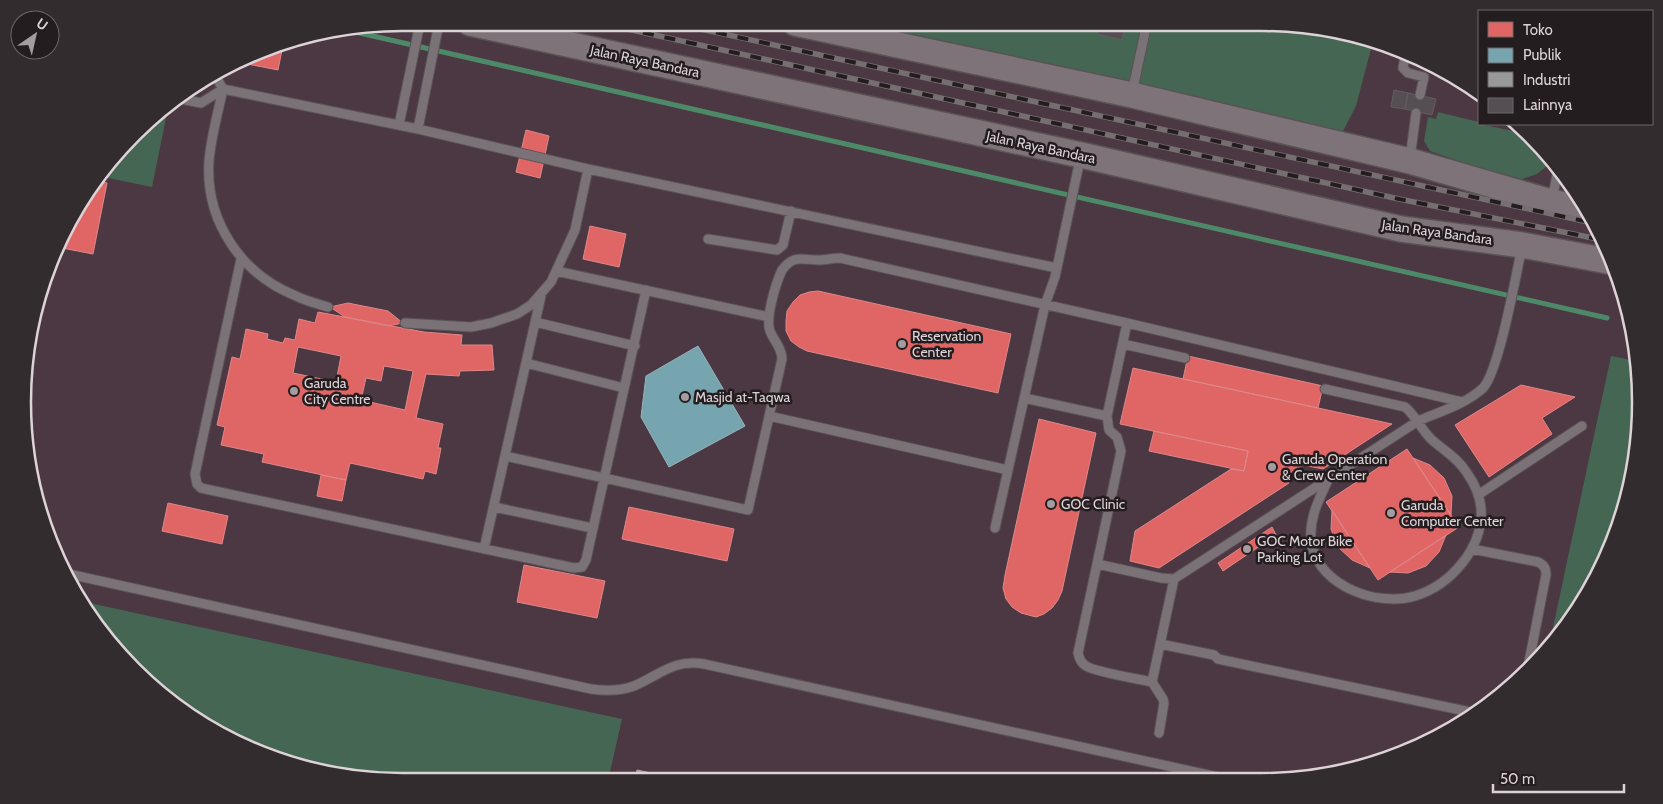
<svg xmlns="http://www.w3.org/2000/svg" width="1663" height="804" viewBox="0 0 1663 804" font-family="Cabin,sans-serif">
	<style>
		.built { fill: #4c3843 }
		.green { fill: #446653 }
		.shops { fill: #e06666; stroke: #df8788; fill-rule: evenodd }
		.public { fill: #76a5af; stroke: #95b3bb }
		.industry { fill: #999; stroke: #adaaac }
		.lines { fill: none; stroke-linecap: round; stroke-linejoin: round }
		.stream { stroke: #4d8968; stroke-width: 5 }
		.building { fill: #554e52; stroke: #645d60 }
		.lane-casing { stroke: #5a5356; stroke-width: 11 }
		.secondary-casing { stroke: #5a5356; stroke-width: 28 }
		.lane { stroke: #7a7276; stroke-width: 9 }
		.secondary { stroke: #7e7379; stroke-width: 25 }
		.rail-casing { stroke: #766f72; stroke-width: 5.5 }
		.rail { stroke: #241d20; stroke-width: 4; stroke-dasharray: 11; stroke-linecap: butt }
		.poi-dot { fill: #a59ca0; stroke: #241d20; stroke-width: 2 }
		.labels { text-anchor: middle; stroke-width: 5; stroke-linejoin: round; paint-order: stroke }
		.street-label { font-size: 14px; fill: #ddd3d7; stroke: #241d20 }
		.poi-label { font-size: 14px; fill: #ddd3d7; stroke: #241d20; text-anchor: start }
		.rim { fill: none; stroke: #ddd3d7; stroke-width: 2.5 }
	</style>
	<rect width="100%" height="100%" fill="#3e363a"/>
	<!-- built -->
	<path class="built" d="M 402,23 L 1261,23 L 1335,30 L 1406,51 L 1472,87 L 1479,93 L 1479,124 L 1517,124 L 1530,134 L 1577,191 L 1612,257 L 1633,328 L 1640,402 L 1633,476 L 1612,547 L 1562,633 L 1492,703 L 1406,752 L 1311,778 L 402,781 L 328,774 L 257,752 L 191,718 L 134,671 L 62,570 L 26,452 L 30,328 L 52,257 L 86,191 L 171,101 L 280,43 Z"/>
	<!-- green -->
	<path class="green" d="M 887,23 L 1261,23 L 1335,30 L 1373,41 L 1356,106 L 1342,133 L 896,34 Z
		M 169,103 L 152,187 L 108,178 L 111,165 Z
		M 1438,112 L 1479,122 L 1479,124 L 1523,133 L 1524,129 L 1551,161 L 1551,163 L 1537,174 L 1517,181 L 1430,151 L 1424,141 L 1428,117 L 1436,119 Z
		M 1611,356 L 1636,361 L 1640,402 L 1633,476 L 1612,547 L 1562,633 L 1549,646 Z
		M 85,602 L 622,719 L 608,781 L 402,781 L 328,774 L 257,753 L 191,718 L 134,671 Z"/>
	<!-- shops -->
	<path class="shops" d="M 271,47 L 282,50 L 278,70 L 242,63 Z
		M 526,130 L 549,136 L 540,178 L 516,172 Z
		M 96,181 L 107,183 L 93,254 L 57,247 L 86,191 Z
		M 590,226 L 626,234 L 619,267 L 583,259 Z
		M 818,291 L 1011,334 L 998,393 L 807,351 L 799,347 L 791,341 L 786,331 L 786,321 L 787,311 L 793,302 L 800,295 L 809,292 Z
		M 348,303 L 388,311 L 403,323 L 388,326 L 345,317 L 330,307 Z
		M 318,312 L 424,332 L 462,335 L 461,345 L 492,345 L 494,370 L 460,371 L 459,376 L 426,374 L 416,418 L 443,424 L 438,448 L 441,448 L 436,474 L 425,471 L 423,479 L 350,463 L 346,480 L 262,462 L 264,454 L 221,445 L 225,427 L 217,425 L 232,357 L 240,359 L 246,329 L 268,334 L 267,339 L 283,343 L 285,338 L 295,340 L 299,319 L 315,323 ZM 298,347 L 341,356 L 336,382 L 293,373 ZM 384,366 L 413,371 L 405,410 L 361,400 L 366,378 L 381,381 Z
		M 1188,356 L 1323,386 L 1318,408 L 1183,379 Z
		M 1133,368 L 1392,424 L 1323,469 L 1303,465 L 1291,472 L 1289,483 L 1159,568 L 1130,561 L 1135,531 L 1231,469 L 1244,471 L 1248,451 L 1120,424 Z
		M 1521,385 L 1575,397 L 1542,418 L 1552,434 L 1489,477 L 1455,425 Z
		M 1039,419 L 1096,433 L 1062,591 L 1058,600 L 1052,608 L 1044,614 L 1036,617 L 1021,613 L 1012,607 L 1006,599 L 1003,588 L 1005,575 Z
		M 1154,431 L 1248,451 L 1244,471 L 1149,451 Z
		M 1407,449 L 1459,527 L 1378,580 L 1326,502 Z
		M 1413,458 L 1430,465 L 1444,478 L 1452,496 L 1451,515 Z
		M 321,475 L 346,480 L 342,501 L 317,496 Z
		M 168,503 L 228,516 L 222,544 L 162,531 Z
		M 629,507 L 734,529 L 727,561 L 622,539 Z
		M 1332,510 L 1370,568 L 1352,560 L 1338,547 L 1331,529 Z
		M 1272,527 L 1276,535 L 1223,571 L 1218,563 Z
		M 1446,535 L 1439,552 L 1426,566 L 1408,573 L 1390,572 Z
		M 524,565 L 605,581 L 597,618 L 517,602 Z"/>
	<!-- public -->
	<path class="public" d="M 698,346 L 745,426 L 669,467 L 641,417 L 646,376 Z"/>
	<!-- industry -->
	<path class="industry" d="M 637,770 L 683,780 L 635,781 Z"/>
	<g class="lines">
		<!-- stream -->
		<path class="stream" d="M 351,31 L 1607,318"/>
	</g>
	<!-- building -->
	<path class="building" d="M 1100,23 L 1126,23 L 1122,40 L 1097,34 Z
		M 1394,90 L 1408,93 L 1405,109 L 1391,107 Z
		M 1408,93 L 1436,99 L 1432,115 L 1405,109 Z"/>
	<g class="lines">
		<defs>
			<path id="lane" d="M 880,23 L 889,38
				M 1406,51 L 1403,68 L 1408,73 L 1424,77 L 1420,95
				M 216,77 L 223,89 C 218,113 211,137 209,161 C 205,221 241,274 296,296 C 306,301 318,304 328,307
				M 1132,93 L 1147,23
				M 176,98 L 201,103 L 223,89 L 418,129 L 588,169 L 1057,268
				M 399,125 L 420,23
				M 418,129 L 439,23
				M 1410,159 L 1416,113
				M 1552,201 L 1558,169
				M 708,239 L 777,250 L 783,245 L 791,211
				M 241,259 L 195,474 L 197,484 L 201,488 L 574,568 L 582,567 L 586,560 L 646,290
				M 556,271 L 769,317
				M 535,322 L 635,346
				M 405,323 L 471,327 L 491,323 L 517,314 L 531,305 L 551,282 L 575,230 L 588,169
				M 1123,344 L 1185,358
				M 526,363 L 624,388
				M 1325,389 L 1405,407 C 1416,416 1421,429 1431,439 C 1443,450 1458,458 1467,473 C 1474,483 1480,495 1481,508 C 1484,547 1451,585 1415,596 C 1378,607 1321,587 1312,546 C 1307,521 1319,499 1329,478
				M 1024,398 L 1107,416 L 1109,430 L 1117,437 L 1121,451 L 1097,564 L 1161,578 L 1174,579 L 1418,421 C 1439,412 1466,404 1483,388 C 1499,371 1516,275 1522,247
				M 769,416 L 1008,470
				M 1107,416 L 1127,323
				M 505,456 L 748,510 L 782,359 C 782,348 774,341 770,331 C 765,318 776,283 782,270 C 794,254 802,260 819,260 C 826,260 833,258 840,258 L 1127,323 L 1462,402
				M 1478,495 L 1582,426
				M 494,507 L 592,528
				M 995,528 L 1045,305 L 1055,277 L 1081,155
				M 484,549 L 541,296
				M 1472,549 L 1538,562 C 1544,565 1546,568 1546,575 L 1528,667
				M 1097,564 L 1078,653 C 1079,658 1081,663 1086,666 C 1095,672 1139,679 1152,682 L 1174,579
				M 64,573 L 591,689 C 605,691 620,691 634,686 C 660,675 673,659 704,664 L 1227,779
				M 1160,644 L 1214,655 L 1218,659 L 1475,713
				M 1152,682 L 1163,699 L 1164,703 L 1159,733"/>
			<path id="secondary" d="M 470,23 L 1081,155 L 1401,229 L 1522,245 L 1613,262
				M 795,23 L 1132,95 L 1410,161 L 1551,202 L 1587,210"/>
		</defs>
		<!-- lane casing -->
		<use href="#lane" class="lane-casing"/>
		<!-- secondary casing -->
		<use href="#secondary" class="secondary-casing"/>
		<!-- lane -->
		<use href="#lane" class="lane"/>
		<!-- secondary -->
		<use href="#secondary" class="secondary"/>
		<defs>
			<path id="rail" d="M 600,23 L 1399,199 L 1603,240
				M 673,23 L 1593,223"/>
		</defs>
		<!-- rail casing -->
		<use href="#rail" class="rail-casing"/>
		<!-- rail -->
		<use href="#rail" class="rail"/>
	</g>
	<!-- markers -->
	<g class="poi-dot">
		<circle cx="902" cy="344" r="5"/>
		<circle cx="294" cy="391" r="5"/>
		<circle cx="685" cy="397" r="5"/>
		<circle cx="1272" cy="467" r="5"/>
		<circle cx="1051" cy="504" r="5"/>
		<circle cx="1391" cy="513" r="5"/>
		<circle cx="1247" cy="549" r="5"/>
	</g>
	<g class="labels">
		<!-- street labels -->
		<g class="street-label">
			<text transform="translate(645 61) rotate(12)" y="5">Jalan Raya Bandara</text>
			<text transform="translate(1041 147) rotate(12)" y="5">Jalan Raya Bandara</text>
			<text transform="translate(1437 232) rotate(8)" y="5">Jalan Raya Bandara</text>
		</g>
		<!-- poi labels -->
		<g class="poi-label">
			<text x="912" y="341">Reservation<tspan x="912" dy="16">Center</tspan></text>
			<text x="304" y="388">Garuda<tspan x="304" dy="16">City Centre</tspan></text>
			<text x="695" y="402">Masjid at-Taqwa</text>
			<text x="1282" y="464">Garuda Operation<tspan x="1282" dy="16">&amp; Crew Center</tspan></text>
			<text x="1061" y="509">GOC Clinic</text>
			<text x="1401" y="510">Garuda<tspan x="1401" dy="16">Computer Center</tspan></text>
			<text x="1257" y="546">GOC Motor Bike<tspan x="1257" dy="16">Parking Lot</tspan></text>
		</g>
	</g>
	<!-- crop -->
	<path d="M0 0H1663V804H0ZM402 31H1261A371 371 0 0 1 1632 402V402A371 371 0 0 1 1261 773H402A371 371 0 0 1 31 402V402A371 371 0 0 1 402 31Z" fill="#332c2f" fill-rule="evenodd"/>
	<path class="rim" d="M402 31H1261A371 371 0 0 1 1632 402V402A371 371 0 0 1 1261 773H402A371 371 0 0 1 31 402V402A371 371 0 0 1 402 31Z"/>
	<!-- legend -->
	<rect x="1478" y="10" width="175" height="115" fill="#241d20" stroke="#6e6669"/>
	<rect x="1488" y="22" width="25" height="15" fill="#e06666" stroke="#6e6669"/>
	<text x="1523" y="35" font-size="15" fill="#ddd3d7">Toko</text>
	<rect x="1488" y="48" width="25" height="15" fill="#76a5af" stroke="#6e6669"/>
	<text x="1523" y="60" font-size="15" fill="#ddd3d7">Publik</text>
	<rect x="1488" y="72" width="25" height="15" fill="#999999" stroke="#6e6669"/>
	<text x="1523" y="85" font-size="15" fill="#ddd3d7">Industri</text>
	<rect x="1488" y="98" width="25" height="15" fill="#554e52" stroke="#6e6669"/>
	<text x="1523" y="110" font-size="15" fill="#ddd3d7">Lainnya</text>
	<!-- north arrow -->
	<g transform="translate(35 35) rotate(34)"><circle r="24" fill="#241d20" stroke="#6e6669"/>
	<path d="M0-4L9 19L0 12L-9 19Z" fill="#a59ca0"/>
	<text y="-8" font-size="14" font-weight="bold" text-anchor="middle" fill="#ddd3d7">U</text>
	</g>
	<!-- scale -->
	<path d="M1493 784v8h131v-8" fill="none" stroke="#ddd3d7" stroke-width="2.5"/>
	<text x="1500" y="784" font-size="15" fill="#ddd3d7" stroke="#241d20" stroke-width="4" paint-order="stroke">50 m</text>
</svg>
